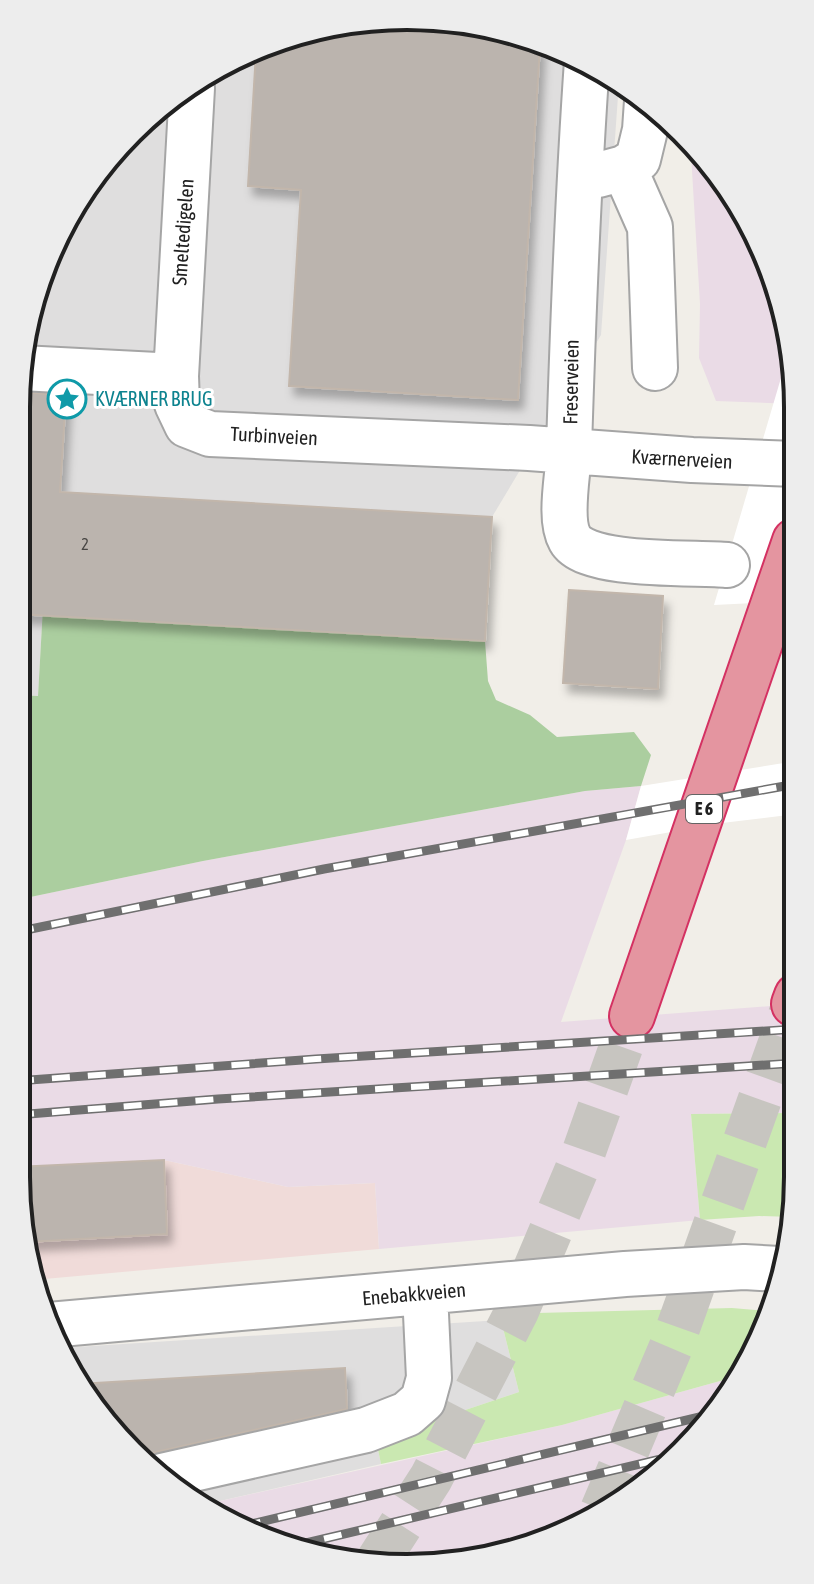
<svg xmlns="http://www.w3.org/2000/svg" width="814" height="1584" viewBox="0 0 814 1584" font-family="'Asap Condensed',sans-serif">
	<style>
		.residential { fill: #dfdede }
		.commercial { fill: #f0dbd9 }
		.industrial { fill: #eadbe6 }
		.grass { fill: #cae8b1 }
		.forest { fill: #abce9f }
		.pier { fill: #fff }
		.building { fill: #bbb4ae; stroke: #c2b6ab; stroke-width: 2; filter: url(#shadow) }
		.lines { fill: none; stroke-linecap: round; stroke-linejoin: round }
		.highway-tunnel { stroke: #c7c5c0; stroke-width: 44; stroke-dasharray: 44 22; stroke-linecap: butt }
		.minor-casing { stroke: #a5a5a5; stroke-width: 48 }
		.highway-casing { stroke: #d43162; stroke-width: 48 }
		.minor { stroke: #fff; stroke-width: 44 }
		.highway { stroke: #e495a0; stroke-width: 44 }
		.rail-casing { stroke: #6f6f6f; stroke-width: 9 }
		.rail { stroke: #fff; stroke-width: 6; stroke-dasharray: 18; stroke-linecap: butt }
		.labels { text-anchor: middle; stroke-width: 6; stroke-linejoin: round; paint-order: stroke }
		.number-label { font-size: 16px; fill: #484644 }
		.shield { fill: #fff; stroke: #646464; stroke-width: 2 }
		.shield-label { font-size: 18px; font-weight: bold; fill: #212121 }
		.street-label { font-size: 20px; fill: #212121; stroke: #fff }
		.culture-label { font-size: 20px; fill: #0d838f; stroke: #fff; text-anchor: start }
		.rim { fill: none; stroke: #212121; stroke-width: 4 }
	</style>
	<defs>
		<filter id="shadow"><feDropShadow dx="5" dy="9" stdDeviation="4" flood-color="#0004"/></filter>
	</defs>
	<rect width="100%" height="100%" fill="#f1eee8"/>
	<!-- residential -->
	<path class="residential" d="M 433,17 L 580,57 L 619,82 L 601,335 L 492,517 L 485,641 L 99,618 L 43,608 L 38,696 L 17,695 L 17,382 L 57,234 L 150,113 L 282,37 Z
		M 501,1320 L 519,1392 L 376,1440 L 381,1464 L 198,1506 L 190,1502 L 97,1415 L 61,1348 Z"/>
	<!-- commercial -->
	<path class="commercial" d="M 164,1160 L 288,1187 L 375,1183 L 379,1249 L 33,1280 L 16,1168 Z"/>
	<!-- industrial -->
	<path class="industrial" d="M 686,136 L 717,169 L 768,257 L 795,356 L 795,404 L 716,401 L 699,358 L 700,304 L 691,154 Z
		M 641,786 L 626,840 L 561,1022 L 797,1004 L 797,1113 L 691,1114 L 700,1220 L 379,1249 L 375,1183 L 288,1187 L 164,1160 L 16,1167 L 16,900 L 203,861 L 585,791 Z
		M 738,1376 L 665,1471 L 557,1538 L 433,1567 L 306,1555 L 198,1506 L 562,1425 Z"/>
	<!-- grass -->
	<path class="grass" d="M 797,1113 L 797,1202 L 793,1217 L 759,1216 L 700,1220 L 691,1114 Z
		M 732,1308 L 768,1311 L 757,1350 L 738,1376 L 562,1425 L 381,1464 L 376,1440 L 519,1392 L 501,1320 L 537,1313 Z"/>
	<!-- forest -->
	<path class="forest" d="M 43,607 L 99,618 L 485,641 L 488,681 L 496,700 L 530,715 L 557,737 L 634,732 L 651,755 L 641,786 L 585,791 L 203,861 L 16,900 L 16,695 L 38,696 Z"/>
	<!-- pier -->
	<path class="pier" d="M 791,344 L 795,356 L 795,601 L 714,605 Z
		M 796,761 L 796,814 L 722,823 L 626,840 L 641,786 Z"/>
	<!-- building -->
	<path class="building" d="M 433,17 L 540,46 L 518,400 L 289,386 L 301,190 L 248,186 L 256,52 L 282,37 Z
		M 17,392 L 66,395 L 60,492 L 492,517 L 485,641 L 17,614 Z
		M 569,590 L 663,596 L 658,689 L 563,683 Z
		M 164,1160 L 167,1234 L 27,1242 L 16,1167 Z
		M 345,1368 L 347,1409 L 156,1452 L 144,1459 L 97,1415 L 80,1384 Z"/>
	<g class="lines">
		<!-- highway-tunnel -->
		<path class="highway-tunnel" d="M 602,1510 L 673,1342 L 794,1004
			M 377,1562 L 431,1478 L 517,1311 L 582,1157 L 632,1016"/>
		<defs>
			<path id="minor" d="M 587,61 C 578,190 573,319 569,448 C 569,472 558,518 570,539 C 586,568 694,562 727,565
				M 192,88 L 176,376 L 177,404 L 187,425 L 210,434 L 529,448 L 692,460 L 795,464
				M 624,168 L 650,227 L 655,368
				M 598,175 L 624,168 L 638,159 L 645,130 L 647,101
				M 21,368 L 176,376
				M 49,1325 L 625,1274 L 744,1267 L 779,1269
				M 162,1476 L 366,1430 L 407,1414 L 423,1400 L 429,1378 L 425,1293"/>
			<path id="highway" d="M 794,1004 L 797,996
				M 632,1016 L 795,541"/>
		</defs>
		<!-- minor casing -->
		<use href="#minor" class="minor-casing"/>
		<!-- highway casing -->
		<use href="#highway" class="highway-casing"/>
		<!-- minor -->
		<use href="#minor" class="minor"/>
		<!-- highway -->
		<use href="#highway" class="highway"/>
		<defs>
			<path id="rail" d="M 16,932 L 324,869 L 796,784
				M 16,1081 L 316,1059 L 797,1029
				M 16,1115 L 218,1099 L 797,1063
				M 243,1526 L 708,1415
				M 289,1547 L 678,1455"/>
		</defs>
		<!-- rail casing -->
		<use href="#rail" class="rail-casing"/>
		<!-- rail -->
		<use href="#rail" class="rail"/>
	</g>
	<!-- icons -->
	<defs>
		<symbol id="sight-ring" viewBox="-11 -11 22 22"><circle r="9.5" fill="#fff" stroke="#0f9aa8" stroke-width="1.5"/><path d="M0-6L1.8-2.2L6-1.7L2.9 1.2L3.7 5.4L0 3.3L-3.7 5.4L-2.9 1.2L-6-1.7L-1.8-2.2Z" fill="#0f9aa8"/></symbol>
	</defs>
	<g fill-rule="evenodd">
		<use href="#sight-ring" x="45" y="377" width="44" height="44"/>
	</g>
	<g class="labels">
		<!-- number labels -->
		<g class="number-label">
			<text x="85" y="550">2</text>
		</g>
		<!-- shield labels -->
		<rect class="shield" x="686" y="795" width="36" height="28" rx="6"/>
		<g class="shield-label">
			<text x="704" y="815">E 6</text>
		</g>
		<!-- street labels -->
		<g class="street-label">
			<text transform="translate(183 232) rotate(-86)" y="7">Smeltedigelen</text>
			<text transform="translate(571 382) rotate(-89)" y="7">Freserveien</text>
			<text transform="translate(274 436) rotate(3)" y="7">Turbinveien</text>
			<text transform="translate(682 459) rotate(3)" y="7">Kværnerveien</text>
			<text transform="translate(414 1294) rotate(-5)" y="7">Enebakkveien</text>
		</g>
		<!-- culture labels -->
		<g class="culture-label">
			<text x="95" y="406">KVÆRNER BRUG</text>
		</g>
	</g>
	<!-- crop -->
	<path d="M0 0H814V1584H0ZM407 30H407A377 377 0 0 1 784 407V1177A377 377 0 0 1 407 1554H407A377 377 0 0 1 30 1177V407A377 377 0 0 1 407 30Z" fill="#ededed" fill-rule="evenodd"/>
	<path class="rim" d="M407 30H407A377 377 0 0 1 784 407V1177A377 377 0 0 1 407 1554H407A377 377 0 0 1 30 1177V407A377 377 0 0 1 407 30Z"/>
</svg>
